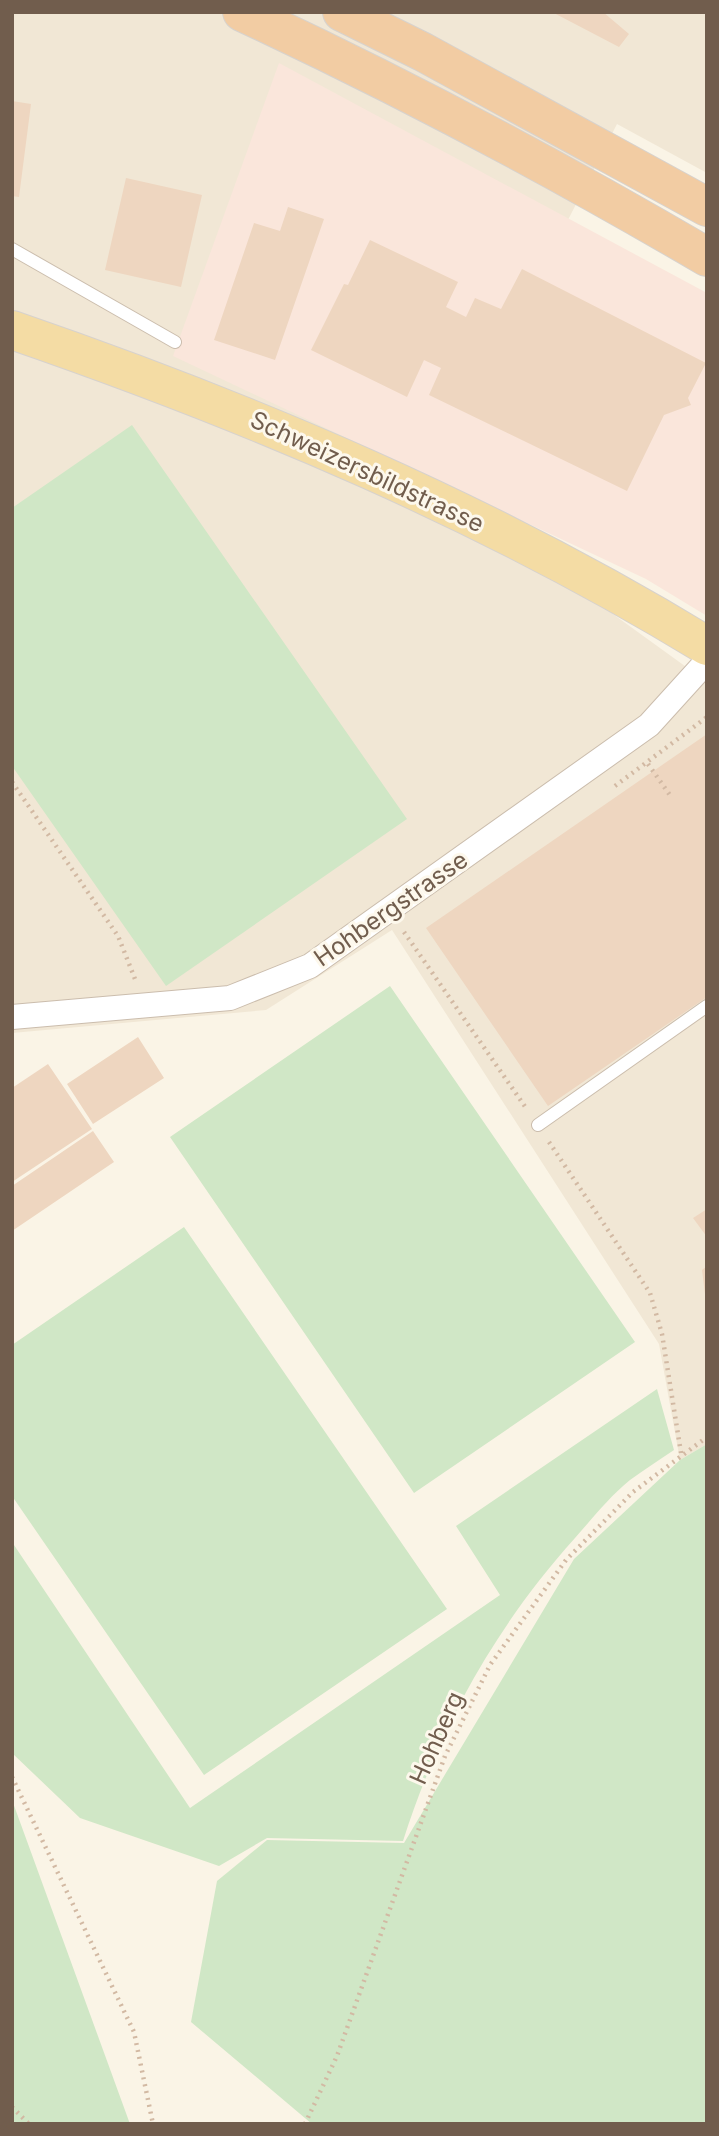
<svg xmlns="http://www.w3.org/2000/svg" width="719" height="2136" viewBox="0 0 719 2136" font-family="Inter,sans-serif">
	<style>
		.residential { fill: #f1e7d5 }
		.commercial { fill: #fae6db }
		.green { fill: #d0e7c6 }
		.building { fill: #eed6c0 }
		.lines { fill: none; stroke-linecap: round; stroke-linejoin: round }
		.service-casing { stroke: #cbbdad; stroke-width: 14 }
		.minor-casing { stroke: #cbbdad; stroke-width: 26 }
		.primary-casing { stroke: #d7d2cd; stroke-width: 40 }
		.trunk-casing { stroke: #d7d2cd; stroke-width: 40 }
		.path { stroke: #d2b9a3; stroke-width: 4.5; stroke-dasharray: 2 5; stroke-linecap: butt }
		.service { stroke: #fff; stroke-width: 12 }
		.minor { stroke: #fff; stroke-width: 24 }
		.primary { stroke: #f4dca4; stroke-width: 38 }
		.trunk { stroke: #f2cca3; stroke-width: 38 }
		.labels { text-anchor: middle; stroke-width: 6; stroke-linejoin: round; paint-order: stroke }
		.street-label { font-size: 24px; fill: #715d4d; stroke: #fdf8ec }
	</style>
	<rect width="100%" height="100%" fill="#faf4e6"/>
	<!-- residential -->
	<path class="residential" d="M 12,12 L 707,12 L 707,173 L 617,124 L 433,484 L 707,682 L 707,1444 L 680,1460 L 659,1344 L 392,930 L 266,1010 L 12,1033 Z"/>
	<!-- commercial -->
	<path class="commercial" d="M 279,63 L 707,293 L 707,616 L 646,579 L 173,356 Z"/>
	<!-- green -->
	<path class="green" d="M 132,425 L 407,819 L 166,986 L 12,766 L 12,508 Z
		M 390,986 L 635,1342 L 414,1493 L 170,1137 Z
		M 184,1227 L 447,1609 L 204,1775 L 12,1496 L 12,1345 Z
		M 657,1389 L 674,1450 C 659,1460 644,1470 630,1480 C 609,1497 592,1519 575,1538 C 495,1627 439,1728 403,1841 L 267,1838 L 219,1866 L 80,1818 L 12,1753 L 12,1542 L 190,1808 L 500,1595 L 456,1526 Z
		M 707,1444 L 707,2124 L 312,2124 L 191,2022 L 217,1881 L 267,1840 L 404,1843 L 574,1559 L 680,1460 Z
		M 12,1800 L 130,2124 L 12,2124 Z"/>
	<!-- building -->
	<path class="building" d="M 552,12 L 603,12 L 629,34 L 619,47 Z
		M 12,101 L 31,104 L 19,197 L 12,196 Z
		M 126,178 L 202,195 L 181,287 L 105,270 Z
		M 288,207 L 324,219 L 275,360 L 214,340 L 254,223 L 280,231 Z
		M 370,240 L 458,282 L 446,307 L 466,317 L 475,298 L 501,309 L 522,269 L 706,363 L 688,398 L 691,405 L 664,415 L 627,491 L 429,395 L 441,368 L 424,360 L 407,397 L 311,350 L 344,284 L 348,285 Z
		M 707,734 L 707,997 L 548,1106 L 426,928 Z
		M 138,1037 L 164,1078 L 93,1124 L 67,1084 Z
		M 48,1064 L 92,1129 L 12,1182 L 12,1088 Z
		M 93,1131 L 114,1162 L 12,1231 L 12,1186 Z
		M 707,1209 L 707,1237 L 693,1218 Z
		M 707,1266 L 707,1293 L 705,1294 L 702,1270 Z"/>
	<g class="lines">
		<defs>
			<path id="service" d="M 12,249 L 175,342
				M 538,1125 L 707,1006"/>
			<path id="minor" d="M 12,1017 L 230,998 L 310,966 L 649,725 L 707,661"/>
			<path id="primary" d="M 12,330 C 253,413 489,513 707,646"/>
			<path id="trunk" d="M 242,12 C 401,86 555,168 707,257
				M 342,12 L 423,52 L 707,207"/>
		</defs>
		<!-- service casing -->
		<use href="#service" class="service-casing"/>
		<!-- minor casing -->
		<use href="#minor" class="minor-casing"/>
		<!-- primary casing -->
		<use href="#primary" class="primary-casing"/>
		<!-- trunk casing -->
		<use href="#trunk" class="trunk-casing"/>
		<!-- path -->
		<path class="path" d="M 648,764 L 672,798
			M 12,782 L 118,936 L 135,979
			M 615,786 L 707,717
			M 404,932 L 526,1108
			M 549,1142 L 650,1293 L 662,1334 L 681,1453
			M 12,1777 L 134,2032 L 153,2124
			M 12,2107 L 29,2124
			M 305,2124 L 337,2056 L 445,1756 L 490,1665 L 566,1560 L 633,1492 L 707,1437"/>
		<!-- service -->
		<use href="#service" class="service"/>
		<!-- minor -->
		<use href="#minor" class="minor"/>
		<!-- primary -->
		<use href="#primary" class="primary"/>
		<!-- trunk -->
		<use href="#trunk" class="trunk"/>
	</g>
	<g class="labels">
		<!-- street labels -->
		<g class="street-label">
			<text transform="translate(367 472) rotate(25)" y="8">Schweizersbildstrasse</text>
			<text transform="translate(391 909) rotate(-35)" y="8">Hohbergstrasse</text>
			<text transform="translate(437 1738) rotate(-66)" y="8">Hohberg</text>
		</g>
	</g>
	<!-- border -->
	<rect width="719" height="2136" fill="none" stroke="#715d4d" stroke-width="28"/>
</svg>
